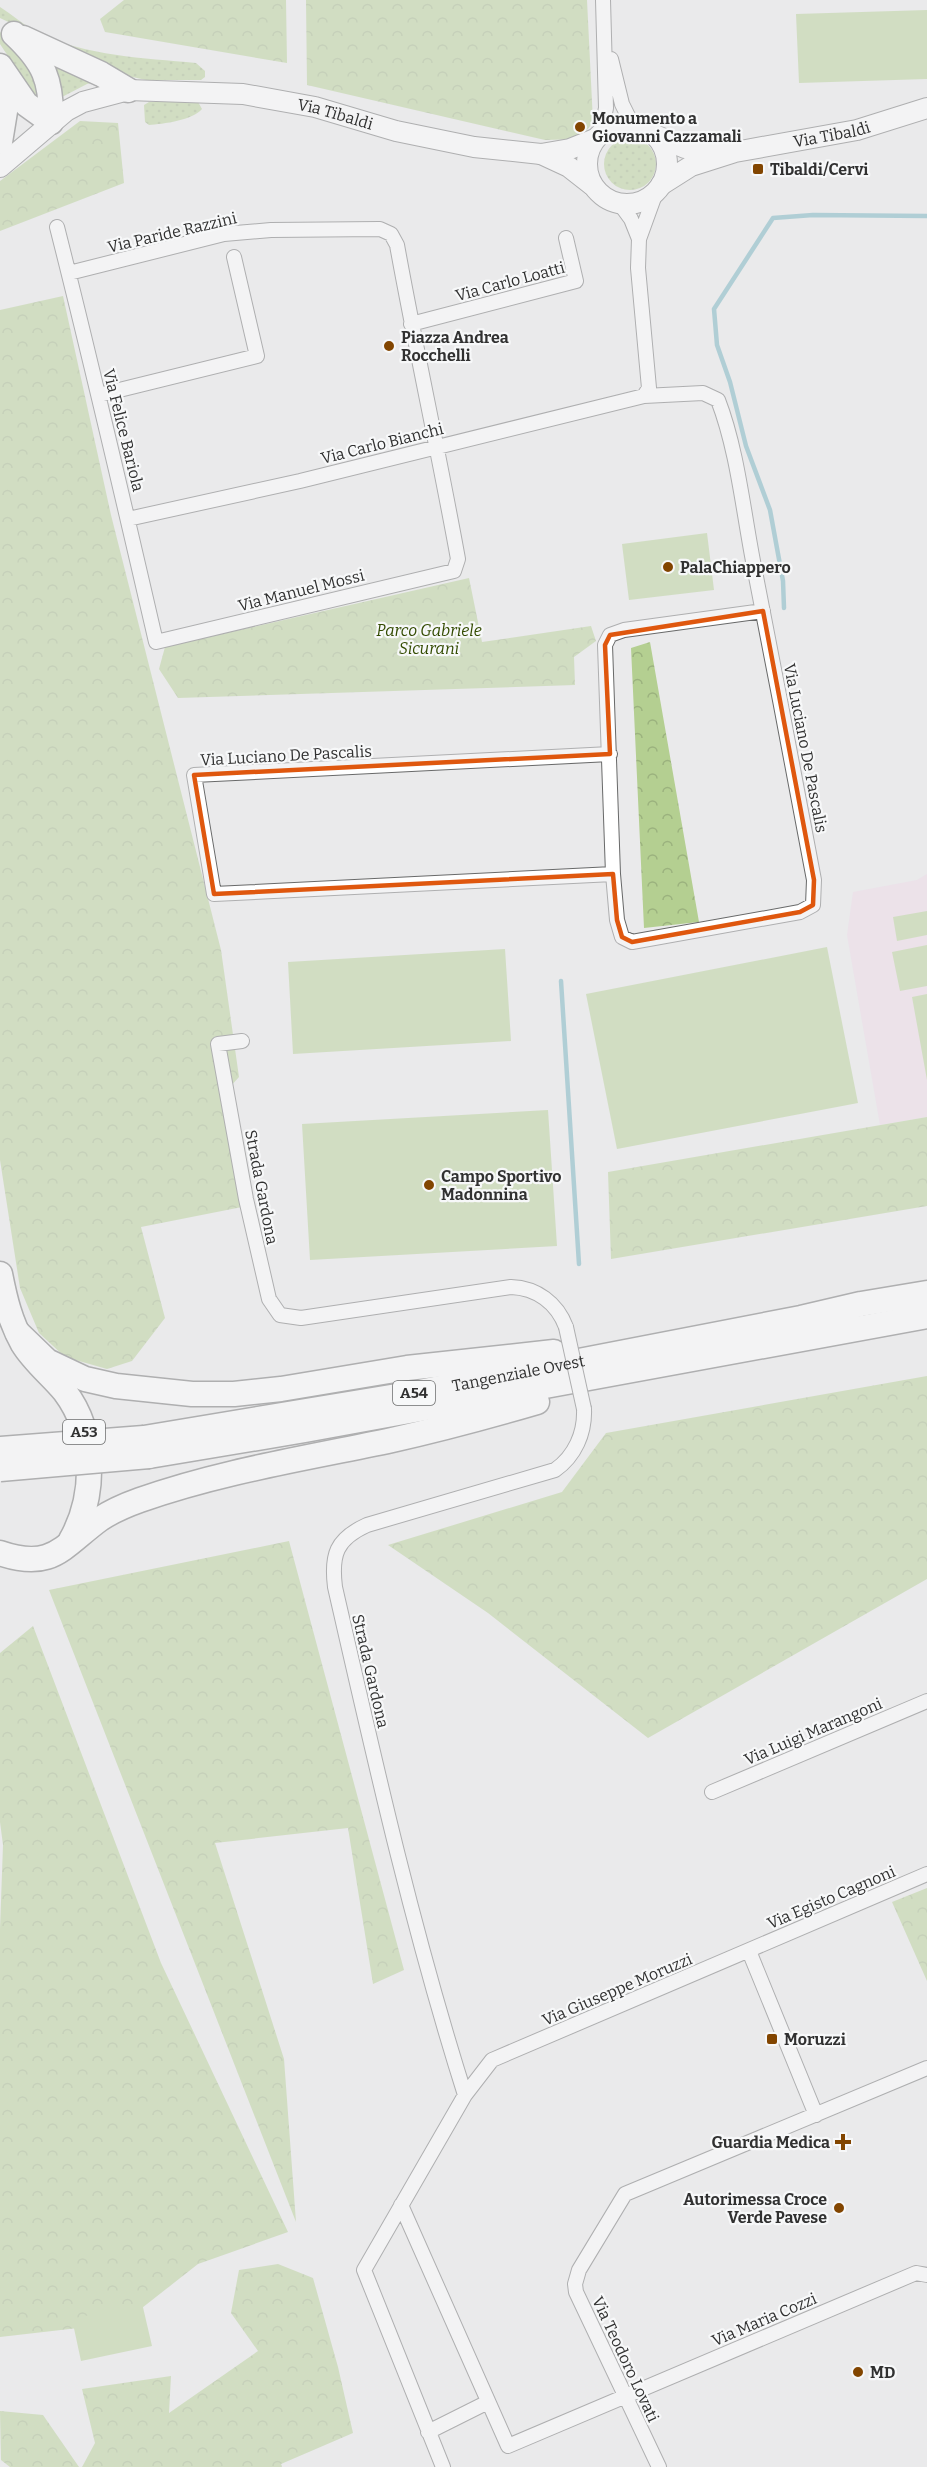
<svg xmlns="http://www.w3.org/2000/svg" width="927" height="2467" viewBox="0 0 927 2467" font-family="Bitter,serif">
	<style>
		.education { fill: #efd9e7 }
		.grass { fill: url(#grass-dots) }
		.forest { fill: url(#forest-crowns) }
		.pitch { fill: #b4cf91 }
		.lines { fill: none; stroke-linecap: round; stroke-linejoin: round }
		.stream { stroke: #6caeba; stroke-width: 4.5 }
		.street-casing { stroke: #686969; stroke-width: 16 }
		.secondary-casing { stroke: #686969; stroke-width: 22 }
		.highway-casing { stroke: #686969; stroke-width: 27 }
		.street { stroke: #fff; stroke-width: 14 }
		.secondary { stroke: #fff; stroke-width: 20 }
		.highway { stroke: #fff; stroke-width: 24 }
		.street-bridge-casing { stroke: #686969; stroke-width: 16; stroke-linecap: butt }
		.highway-bridge-casing { stroke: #686969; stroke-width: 27; stroke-linecap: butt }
		.street-bridge { stroke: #fff; stroke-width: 14 }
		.highway-bridge { stroke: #fff; stroke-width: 24 }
		.marked { fill: none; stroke: #df570e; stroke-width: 4.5; stroke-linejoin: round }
		.poi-dot { fill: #824500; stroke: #f7f8f9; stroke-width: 2 }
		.labels { text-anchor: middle; stroke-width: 4.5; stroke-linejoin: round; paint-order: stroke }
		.shield { fill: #f7f8f9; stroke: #6c6d6d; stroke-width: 1.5 }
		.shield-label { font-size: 15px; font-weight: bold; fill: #313131 }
		.street-label { font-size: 16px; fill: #313131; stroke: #f7f8f9 }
		.poi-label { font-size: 16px; font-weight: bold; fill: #313131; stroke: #f7f8f9; text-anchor: start }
		.park-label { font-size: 16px; font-style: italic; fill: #334b01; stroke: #f7f8f9 }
	</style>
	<defs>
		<pattern id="grass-dots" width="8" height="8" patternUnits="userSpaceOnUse" patternTransform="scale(1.5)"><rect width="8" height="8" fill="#b4cf91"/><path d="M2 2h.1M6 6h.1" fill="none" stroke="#9bb27e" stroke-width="1.8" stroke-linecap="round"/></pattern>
		<pattern id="forest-crowns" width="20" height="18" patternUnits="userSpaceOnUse" patternTransform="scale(1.5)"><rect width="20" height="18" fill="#b4cf91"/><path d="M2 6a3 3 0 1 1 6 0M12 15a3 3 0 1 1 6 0" fill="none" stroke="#9bb27e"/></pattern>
	</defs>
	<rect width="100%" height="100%" fill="#eaeaeb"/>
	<!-- education -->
	<path class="education" d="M 927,874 L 927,1117 L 880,1125 L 847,935 L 853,892 L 917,880 Z"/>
	<!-- grass -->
	<path class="grass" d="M 0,7 C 13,15 25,26 38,33 C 87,56 143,58 196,63 L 205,71 L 205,77 L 201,80 L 146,80 L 128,76 L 110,71 L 0,18 Z
		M 0,32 C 33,50 34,73 41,106 L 0,44 Z
		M 49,57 L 99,81 L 87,84 L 62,97 Z
		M 149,102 L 198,102 L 202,109 C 193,120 163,124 149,125 L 145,122 L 144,105 Z
		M604 164a26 26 0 1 1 52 0a26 26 0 1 1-52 0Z"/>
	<!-- forest -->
	<path class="forest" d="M 124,0 L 286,0 L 287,63 L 105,32 L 100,19 Z
		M 306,0 L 587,0 L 593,122 L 580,139 L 545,140 L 307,85 Z
		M 80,121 L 118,123 L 124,183 L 0,231 L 0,181 Z
		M 63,296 L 111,515 L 221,950 L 239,1077 L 221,1097 L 242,1207 L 141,1227 L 165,1318 L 132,1361 L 107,1369 L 65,1357 L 39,1333 L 20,1288 L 0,1160 L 0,310 Z
		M 469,578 L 482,642 L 591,626 L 596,641 L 574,657 L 575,685 L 178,698 L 159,669 L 165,647 Z
		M 650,642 L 699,922 L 644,928 L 631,648 Z
		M 927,1117 L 927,1206 L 611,1259 L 608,1172 Z
		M 927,1376 L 927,1579 L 648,1738 L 488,1613 L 388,1545 L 562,1492 L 606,1433 Z
		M 289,1541 L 404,1970 L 373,1984 L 348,1828 L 215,1843 L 284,2059 L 296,2222 L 49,1590 Z
		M 33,1626 L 161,1963 L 288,2232 L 198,2264 L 133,2315 L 87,2327 L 0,2337 L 0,1929 L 3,1845 L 0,1822 L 0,1653 Z
		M 927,1888 L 927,1981 L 892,1902 Z
		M 278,2264 L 313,2278 L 338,2367 L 353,2433 L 281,2464 L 282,2467 L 82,2467 L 95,2443 L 82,2389 L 171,2376 L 169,2413 L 258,2351 L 231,2313 L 239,2270 Z
		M 0,2411 L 43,2415 L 79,2467 L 10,2467 L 1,2460 Z"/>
	<!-- pitch -->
	<path class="pitch" d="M 927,10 L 927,79 L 799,83 L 796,14 Z
		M 707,533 L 714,590 L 629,600 L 622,544 Z
		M 927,911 L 927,935 L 897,941 L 893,917 Z
		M 927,945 L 927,986 L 900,991 L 892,952 Z
		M 827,947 L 858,1103 L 617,1149 L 586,994 Z
		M 505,949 L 511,1041 L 293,1054 L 288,962 Z
		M 927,994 L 927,1080 L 912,997 Z
		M 548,1110 L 557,1246 L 310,1260 L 302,1124 Z
		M 142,2303 L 152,2346 L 81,2361 L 72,2319 Z"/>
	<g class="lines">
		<!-- stream -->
		<path class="stream" d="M 784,608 L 783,581 L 770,510 L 746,446 L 730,382 L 717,345 L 714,309 L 773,218 L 813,215 L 927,216
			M 561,981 L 579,1264"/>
		<defs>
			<path id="street" d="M 611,59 L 622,104 L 632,124
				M 601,132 L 606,108 L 603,0
				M 620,204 L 631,219 L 639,239 L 638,268 L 649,388 L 644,396
				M 57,227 C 92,365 124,503 156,642 L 454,571 L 458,559 C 439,454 416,350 397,245 L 391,234 L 380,229 L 271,230 L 224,234 L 69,273
				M 639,239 L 656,192
				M 411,324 L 576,281 L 566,238
				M 99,395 L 257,356 L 234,257
				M 128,519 L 300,481 L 644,396 L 703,393 L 718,400 C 737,449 743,509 753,561 C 774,667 794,774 814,880 L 813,905 L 800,912 L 632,942 L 622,937 L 617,920 L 613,874 L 605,645 L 610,635 L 624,630 L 763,611
				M 610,754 L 194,775 L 214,894 L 613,874
				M 242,1041 L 218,1044 L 246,1199 L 269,1299 L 280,1315 L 301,1318 L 511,1287 C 537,1288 557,1303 566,1327
				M 712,1792 L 927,1701
				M 749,1951 L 816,2115
				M 465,2095 C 412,1928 374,1758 335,1587 C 331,1555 336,1539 367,1525 L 555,1470 C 575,1456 585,1433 584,1409
				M 401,2205 L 508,2446 L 916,2273 L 927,2275
				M 428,2432 L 488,2402
				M 443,2467 L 364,2270 L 465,2095 L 492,2060 L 927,1874
				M 659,2467 L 576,2292 L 575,2284 L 579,2270 L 625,2194 L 927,2068"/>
			<g id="secondary">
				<circle cx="627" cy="164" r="40"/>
				<path d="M 655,135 L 685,148 L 723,151"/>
				<path d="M 541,154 L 569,167 L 592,185"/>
				<path id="s1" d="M 0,167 L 66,111 L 83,102 L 128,90 L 243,94 L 315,107 L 396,131 L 474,147 L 541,154 L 570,149 L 595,139"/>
				<path id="s2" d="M 661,185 L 691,166 L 735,152 L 857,130 L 927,108"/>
			</g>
			<g id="highway">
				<path d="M 23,38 L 101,74 L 128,90"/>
				<path d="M 0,66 L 26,104 L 51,122 C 52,80 44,62 14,34"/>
				<path d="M 0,142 L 7,99 L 3,73"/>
				<path d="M 0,1274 C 5,1299 10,1321 23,1344 C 34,1362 52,1376 65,1392 C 96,1433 96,1496 71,1540"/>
				<path d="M 18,1333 L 47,1361 L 85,1379 L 116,1386 L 192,1394 L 234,1394 L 281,1389 L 407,1368 L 554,1352"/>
				<path id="s3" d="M 144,1438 L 409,1394 L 801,1318 L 861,1304 L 927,1293"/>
				<path d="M 149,1456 L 305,1430 L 927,1316"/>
				<path d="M 0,1553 C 52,1571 62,1547 100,1519 C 112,1511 126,1505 140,1500 C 222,1471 308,1458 392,1440 C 441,1429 489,1416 537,1402"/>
			</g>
		</defs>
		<!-- street casing -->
		<use href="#street" class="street-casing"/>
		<!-- secondary casing -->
		<use href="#secondary" class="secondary-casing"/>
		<!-- highway casing -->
		<use href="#highway" class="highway-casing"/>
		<!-- street -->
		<use href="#street" class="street"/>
		<!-- secondary -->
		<use href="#secondary" class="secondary"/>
		<!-- highway -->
		<use href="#highway" class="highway"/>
		<defs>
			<path id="street-bridge" d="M 566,1327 L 584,1409"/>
			<path id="highway-bridge" d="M 0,1449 L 144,1438
				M 0,1469 L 149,1456"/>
		</defs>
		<!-- street-bridge casing -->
		<use href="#street-bridge" class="street-bridge-casing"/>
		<!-- highway-bridge casing -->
		<use href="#highway-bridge" class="highway-bridge-casing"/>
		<!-- street-bridge -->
		<use href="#street-bridge" class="street-bridge"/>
		<!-- highway-bridge -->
		<use href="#highway-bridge" class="highway-bridge"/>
	</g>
	<!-- marked area -->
	<path d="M0 0H927V2467H0ZM 763,611 L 814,880 L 813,905 L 800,912 L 632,942 L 622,937 L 617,920 L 613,874 L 214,894 L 194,775 L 610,754 L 605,645 L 610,635 Z" fill="#eaeaeb" fill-opacity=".55" fill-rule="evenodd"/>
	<path class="marked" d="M 763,611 L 814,880 L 813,905 L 800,912 L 632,942 L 622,937 L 617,920 L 613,874 L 214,894 L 194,775 L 610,754 L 605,645 L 610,635 Z"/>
	<!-- markers -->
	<g class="poi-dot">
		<circle cx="580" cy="127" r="6"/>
		<rect x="752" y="163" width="12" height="12" rx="3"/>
		<circle cx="389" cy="346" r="6"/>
		<circle cx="668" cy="567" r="6"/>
		<circle cx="429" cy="1185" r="6"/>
		<rect x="766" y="2033" width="12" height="12" rx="3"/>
		<path d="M840 2133h6v6h6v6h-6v6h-6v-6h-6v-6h6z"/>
		<circle cx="839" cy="2208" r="6"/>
		<circle cx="858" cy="2372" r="6"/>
	</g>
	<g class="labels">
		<!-- shield labels -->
		<g class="shield">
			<rect x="393" y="1381" width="42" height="24" rx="4.5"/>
			<rect x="63" y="1420" width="42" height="24" rx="4.5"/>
		</g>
		<g class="shield-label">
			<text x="414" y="1398">A54</text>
			<text x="84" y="1437">A53</text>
		</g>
		<!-- street labels -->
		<g class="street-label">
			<text dy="6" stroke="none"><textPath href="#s1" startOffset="362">Via Tibaldi</textPath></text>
			<text dy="6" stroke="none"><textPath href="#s2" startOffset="180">Via Tibaldi</textPath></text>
			<text transform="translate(172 232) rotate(-13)" y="6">Via Paride Razzini</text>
			<text transform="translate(510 281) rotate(-15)" y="6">Via Carlo Loatti</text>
			<text transform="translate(124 430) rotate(76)" y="6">Via Felice Bariola</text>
			<text transform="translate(382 443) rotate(-14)" y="6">Via Carlo Bianchi</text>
			<text transform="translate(301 590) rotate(-14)" y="6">Via Manuel Mossi</text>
			<text transform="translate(806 748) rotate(79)" y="6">Via Luciano De Pascalis</text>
			<text transform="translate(286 755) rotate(-3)" y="6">Via Luciano De Pascalis</text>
			<text transform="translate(262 1187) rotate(79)" y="6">Strada Gardona</text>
			<text dy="6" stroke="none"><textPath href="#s3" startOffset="380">Tangenziale Ovest</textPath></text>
			<text transform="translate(371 1671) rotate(77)" y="6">Strada Gardona</text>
			<text transform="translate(813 1731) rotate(-23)" y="6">Via Luigi Marangoni</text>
			<text transform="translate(831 1897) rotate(-23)" y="6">Via Egisto Cagnoni</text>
			<text transform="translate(617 1989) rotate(-23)" y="6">Via Giuseppe Moruzzi</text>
			<text transform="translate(764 2319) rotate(-23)" y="6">Via Maria Cozzi</text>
			<text transform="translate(626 2359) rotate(65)" y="6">Via Teodoro Lovati</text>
		</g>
		<!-- poi labels -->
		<g class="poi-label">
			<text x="592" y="124">Monumento a<tspan x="592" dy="18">Giovanni Cazzamali</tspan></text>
			<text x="770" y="175">Tibaldi/Cervi</text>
			<text x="401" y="343">Piazza Andrea<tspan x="401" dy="18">Rocchelli</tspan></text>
			<text x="680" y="573">PalaChiappero</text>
			<text x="441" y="1182">Campo Sportivo<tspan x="441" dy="18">Madonnina</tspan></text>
			<text x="784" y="2045">Moruzzi</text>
			<text x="830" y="2148" text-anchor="end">Guardia Medica</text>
			<text x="827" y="2205" text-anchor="end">Autorimessa Croce<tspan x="827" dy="18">Verde Pavese</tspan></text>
			<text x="870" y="2378">MD</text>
		</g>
		<!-- park labels -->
		<g class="park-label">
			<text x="429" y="636">Parco Gabriele<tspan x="429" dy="18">Sicurani</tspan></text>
		</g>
	</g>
</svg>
